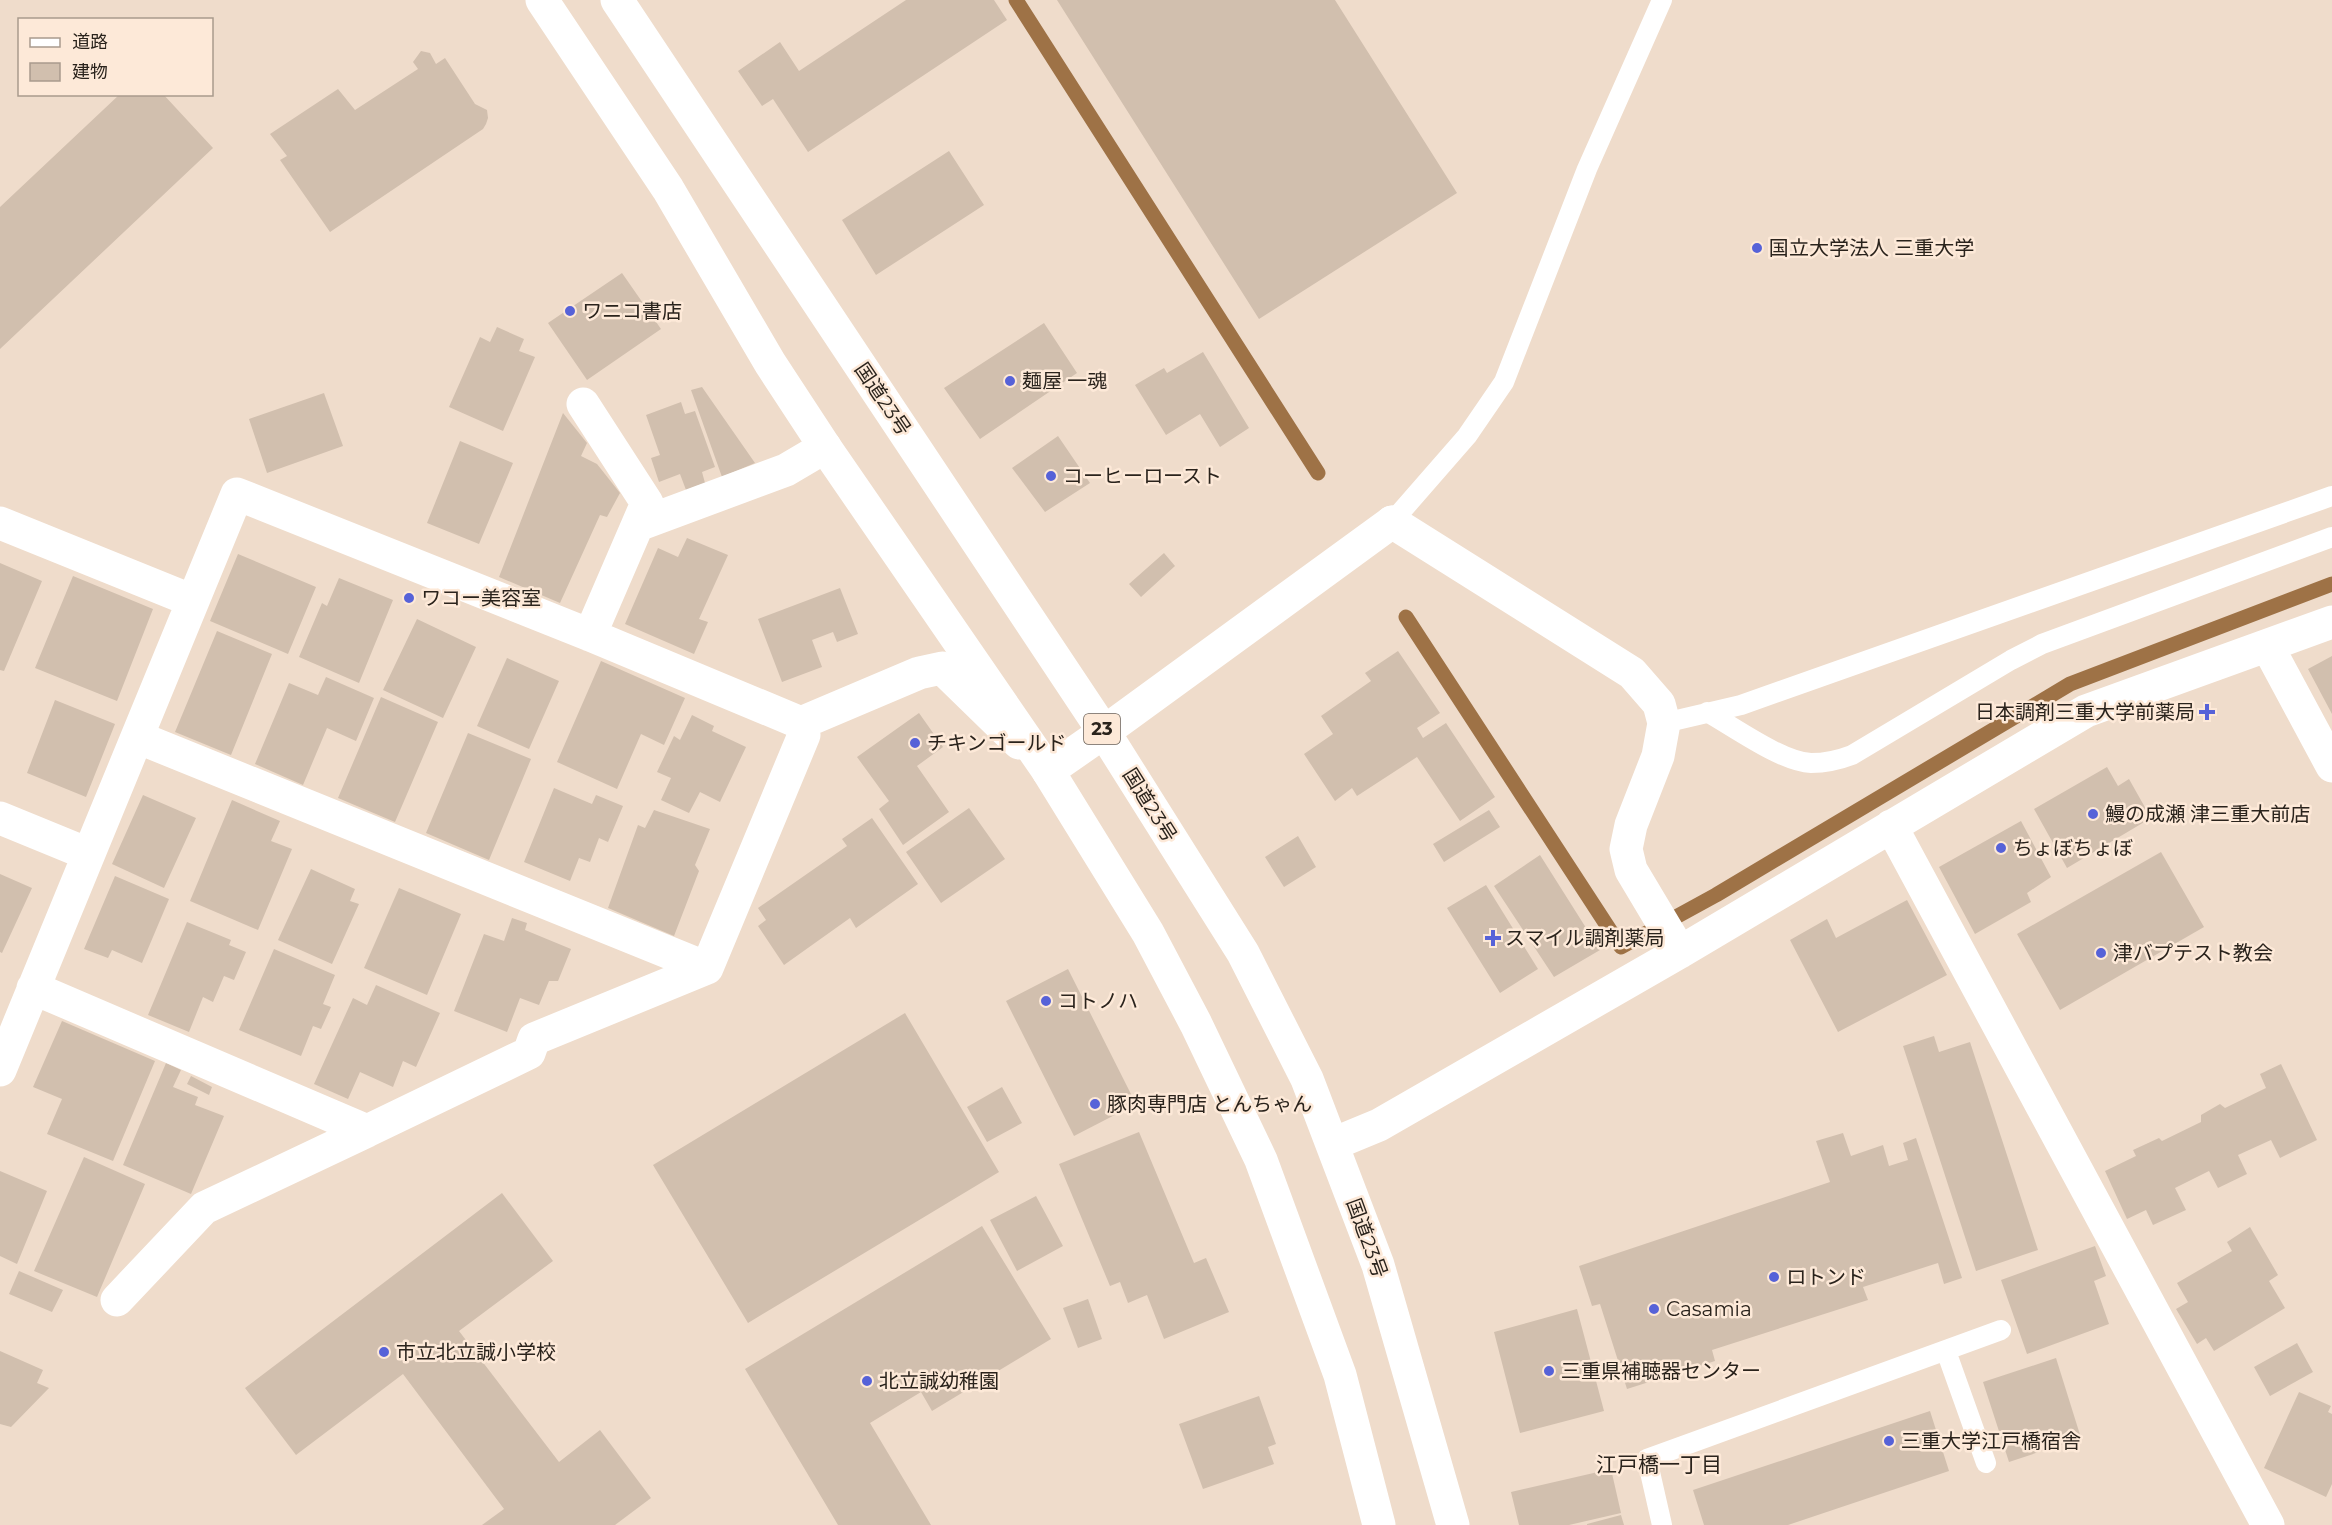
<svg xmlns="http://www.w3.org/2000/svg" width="2332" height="1525" viewBox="0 0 2332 1525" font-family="Montserrat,'Noto Sans JP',sans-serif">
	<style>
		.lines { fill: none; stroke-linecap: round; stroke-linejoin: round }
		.stream { stroke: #9e7246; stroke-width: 15 }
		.building { fill: #d1bfae }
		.service { stroke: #fff; stroke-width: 20 }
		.minor { stroke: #fff; stroke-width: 33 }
		.tertiary { stroke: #fff; stroke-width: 33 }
		.trunk { stroke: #fff; stroke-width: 33 }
		.poi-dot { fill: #5662d8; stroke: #fde9d8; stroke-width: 2 }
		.labels { text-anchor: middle; stroke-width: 5; stroke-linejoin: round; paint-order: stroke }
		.shield { fill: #fde9d8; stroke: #695e54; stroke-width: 1.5 }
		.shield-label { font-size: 18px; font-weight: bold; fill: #2a231c }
		.poi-label { font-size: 20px; fill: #2a231c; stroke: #fde9d8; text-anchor: start }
		.street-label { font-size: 20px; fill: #2a231c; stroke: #fde9d8 }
		.neighbourhood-label { font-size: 21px; fill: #2a231c; stroke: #fde9d8 }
	</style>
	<rect width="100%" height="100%" fill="#efdccb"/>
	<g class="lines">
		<!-- stream -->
		<path class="stream" d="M 1016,0 L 1318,473
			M 1406,617 L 1621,947 L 1716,895 L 2070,684 L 2332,584"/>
	</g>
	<!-- building -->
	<path class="building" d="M 906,0 L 994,0 L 1007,20 L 808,152 L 773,99 L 762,106 L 738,71 L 780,42 L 799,71 Z
		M 1057,0 L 1335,0 L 1457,193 L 1259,319 Z
		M 421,51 L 430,53 L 436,64 L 445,58 L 475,104 L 487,110 L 488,118 L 486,124 L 483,129 L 330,232 L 280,160 L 287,156 L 270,134 L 338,89 L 355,110 L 418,69 L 413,62 Z
		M 120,94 L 163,94 L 213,148 L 0,349 L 0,207 Z
		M 949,151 L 984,205 L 876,275 L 842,220 Z
		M 622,273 L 661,329 L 587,380 L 548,323 Z
		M 1044,323 L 1077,373 L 980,439 L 944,388 Z
		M 497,327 L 524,339 L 519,351 L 535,357 L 503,431 L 449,407 L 480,337 L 490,342 Z
		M 1203,352 L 1249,428 L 1220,447 L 1200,414 L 1166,435 L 1135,385 L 1164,368 L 1167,373 Z
		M 702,387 L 755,463 L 722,477 L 691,390 Z
		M 324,393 L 343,446 L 267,473 L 249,419 Z
		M 681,402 L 685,414 L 695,411 L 715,467 L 702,472 L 705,483 L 686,490 L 680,474 L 659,482 L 651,458 L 660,455 L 646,415 Z
		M 563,413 L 587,443 L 581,456 L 597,464 L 620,493 L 607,517 L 600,515 L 560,603 L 499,577 Z
		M 1058,436 L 1090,483 L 1045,512 L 1012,468 Z
		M 460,441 L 513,463 L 479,544 L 427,523 Z
		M 687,538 L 728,555 L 699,619 L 708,622 L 694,654 L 625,624 L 658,548 L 678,557 Z
		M 1164,553 L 1175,566 L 1141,597 L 1129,584 Z
		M 238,554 L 316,587 L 288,654 L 210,621 Z
		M 0,563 L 42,581 L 4,671 L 0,670 Z
		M 73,576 L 153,609 L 117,701 L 35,668 Z
		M 339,578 L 393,600 L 359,683 L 299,657 L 322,603 L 327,606 Z
		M 840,588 L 858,634 L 837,642 L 833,632 L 812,640 L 822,667 L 782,682 L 758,619 Z
		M 417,619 L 476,647 L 443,718 L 383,690 Z
		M 217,631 L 272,654 L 231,755 L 175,732 Z
		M 1398,651 L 1440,713 L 1417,728 L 1423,738 L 1446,723 L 1495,797 L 1460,821 L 1417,757 L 1357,796 L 1352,788 L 1335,801 L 1304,754 L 1333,734 L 1321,716 L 1371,681 L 1365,673 Z
		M 2332,656 L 2332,714 L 2308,669 Z
		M 507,658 L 559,681 L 529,749 L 477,726 Z
		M 601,661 L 685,698 L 664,745 L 641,734 L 617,789 L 557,762 Z
		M 326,677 L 374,698 L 356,741 L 327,728 L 303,785 L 255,764 L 289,683 L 318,695 Z
		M 381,697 L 438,722 L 395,822 L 338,798 Z
		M 55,700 L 115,724 L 86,797 L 27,773 Z
		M 919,713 L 943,747 L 917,766 L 949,812 L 903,845 L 879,809 L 889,801 L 857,757 Z
		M 692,715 L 714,726 L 712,731 L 746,747 L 720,802 L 700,792 L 689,813 L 661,800 L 671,778 L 657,772 L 674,736 L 680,740 Z
		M 468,733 L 531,759 L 489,860 L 426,833 Z
		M 2107,767 L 2118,786 L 2129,779 L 2151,818 L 2067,868 L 2034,809 Z
		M 554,788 L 592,804 L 596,795 L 623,806 L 608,842 L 599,838 L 590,862 L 579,858 L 570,881 L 524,862 Z
		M 143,795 L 196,818 L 164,888 L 112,864 Z
		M 232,800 L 280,821 L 271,841 L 292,849 L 258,930 L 190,901 Z
		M 969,808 L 1005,859 L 941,903 L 906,852 Z
		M 654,810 L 710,829 L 695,865 L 699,871 L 674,936 L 608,908 L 638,825 L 645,828 Z
		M 1489,810 L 1500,827 L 1444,862 L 1433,844 Z
		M 872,818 L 918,884 L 856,928 L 850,918 L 784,965 L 758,926 L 766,920 L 758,908 L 847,846 L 842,839 Z
		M 2021,821 L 2051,877 L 2027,893 L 2031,902 L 1975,934 L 1939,867 Z
		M 1298,836 L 1316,867 L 1284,887 L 1265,857 Z
		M 2161,852 L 2204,927 L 2060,1010 L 2017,934 Z
		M 1540,855 L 1600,950 L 1554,977 L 1494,886 Z
		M 311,869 L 355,889 L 350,901 L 359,904 L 332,964 L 278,940 Z
		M 0,874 L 32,888 L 2,953 L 0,952 Z
		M 115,876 L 169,899 L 142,963 L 112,950 L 108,958 L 84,949 Z
		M 1486,885 L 1538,969 L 1500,993 L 1447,908 Z
		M 399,888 L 461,914 L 427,995 L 364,968 Z
		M 1907,900 L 1947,975 L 1838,1032 L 1790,940 L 1827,919 L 1836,938 Z
		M 512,918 L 527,923 L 525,930 L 571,949 L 558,981 L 549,981 L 539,1005 L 520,998 L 507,1032 L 454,1011 L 484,934 L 504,941 Z
		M 187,922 L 231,940 L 229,945 L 246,952 L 234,980 L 224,976 L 213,1002 L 203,997 L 189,1032 L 148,1015 Z
		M 274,949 L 335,975 L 323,1004 L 331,1007 L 321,1029 L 313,1026 L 301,1056 L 239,1030 Z
		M 1068,969 L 1136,1104 L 1074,1136 L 1006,1001 Z
		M 376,985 L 440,1013 L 416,1067 L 403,1061 L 393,1087 L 360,1072 L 348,1099 L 314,1084 L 353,998 L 367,1005 Z
		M 905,1013 L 999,1172 L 748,1323 L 653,1165 Z
		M 62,1021 L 155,1061 L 113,1161 L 47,1134 L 62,1099 L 33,1087 Z
		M 1934,1036 L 1939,1052 L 1970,1042 L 2038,1250 L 1976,1271 L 1903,1046 Z
		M 166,1063 L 181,1070 L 173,1087 L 198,1097 L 195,1105 L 224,1116 L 191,1194 L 123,1165 Z
		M 2281,1064 L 2317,1140 L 2280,1158 L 2271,1140 L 2238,1155 L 2247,1174 L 2218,1188 L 2209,1171 L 2175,1188 L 2186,1210 L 2153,1225 L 2146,1210 L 2127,1219 L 2105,1171 L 2136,1156 L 2133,1150 L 2159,1138 L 2162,1141 L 2201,1122 L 2201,1115 L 2220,1104 L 2225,1108 L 2266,1088 L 2260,1074 Z
		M 191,1076 L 212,1087 L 209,1095 L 187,1084 Z
		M 1002,1087 L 1022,1123 L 987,1142 L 967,1107 Z
		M 1139,1132 L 1194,1263 L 1206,1258 L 1229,1312 L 1164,1339 L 1147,1295 L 1128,1303 L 1120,1282 L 1110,1286 L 1059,1164 Z
		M 1843,1133 L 1851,1156 L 1883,1145 L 1889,1166 L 1908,1160 L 1903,1143 L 1916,1138 L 1962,1278 L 1944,1284 L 1938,1263 L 1863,1287 L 1868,1300 L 1712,1350 L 1715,1361 L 1627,1389 L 1600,1304 L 1592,1306 L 1579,1266 L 1830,1182 L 1816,1141 Z
		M 84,1157 L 145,1184 L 97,1297 L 34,1271 Z
		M 0,1171 L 47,1191 L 17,1264 L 0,1256 Z
		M 502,1193 L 553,1261 L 459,1331 L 559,1462 L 600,1430 L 651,1498 L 615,1525 L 482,1525 L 504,1509 L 403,1374 L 296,1455 L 245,1388 Z
		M 1036,1196 L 1063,1246 L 1017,1271 L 990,1220 Z
		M 982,1226 L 1051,1339 L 932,1411 L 921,1392 L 870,1423 L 931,1525 L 838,1525 L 745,1369 Z
		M 2250,1227 L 2278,1275 L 2269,1281 L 2285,1308 L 2214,1351 L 2206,1338 L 2197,1344 L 2176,1309 L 2188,1302 L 2177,1283 L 2232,1251 L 2227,1242 Z
		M 2095,1246 L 2106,1276 L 2094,1281 L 2109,1324 L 2027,1354 L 2001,1280 Z
		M 19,1271 L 63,1290 L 52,1312 L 9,1294 Z
		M 1088,1299 L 1102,1339 L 1078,1348 L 1063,1308 Z
		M 1577,1309 L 1604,1411 L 1520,1433 L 1494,1332 Z
		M 2297,1343 L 2313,1372 L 2270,1396 L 2254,1367 Z
		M 0,1351 L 43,1370 L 37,1383 L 49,1388 L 11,1427 L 0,1424 Z
		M 2056,1358 L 2081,1438 L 2009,1462 L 1983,1382 Z
		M 2299,1392 L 2331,1406 L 2328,1412 L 2332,1414 L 2332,1484 L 2326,1497 L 2264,1468 Z
		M 1259,1396 L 1276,1444 L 1268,1447 L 1274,1464 L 1203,1489 L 1179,1424 Z
		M 1930,1411 L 1949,1471 L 1788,1525 L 1704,1525 L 1693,1490 Z
		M 1611,1469 L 1621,1513 L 1569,1525 L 1519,1525 L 1511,1492 Z
		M 1621,1515 L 1624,1525 L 1587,1525 L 1587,1524 Z"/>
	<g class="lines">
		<!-- service -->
		<path class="service" d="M 1392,522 L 1467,436 L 1504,382 L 1587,169 L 1662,0
			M 1707,712 C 1734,727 1782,762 1811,763 C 1826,763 1839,760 1852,755 L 2011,660 L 2042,644 L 2332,537
			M 1664,723 L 1741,705 L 2332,496
			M 1946,1351 L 1986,1463
			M 1662,1525 L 1647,1459 L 2001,1330"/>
		<!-- minor -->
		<path class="minor" d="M 583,404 L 647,503 L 590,635
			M 1392,522 L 1632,673 L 1659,704 L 1664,723 L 1658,756 L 1631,825 L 1626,849 L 1631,870 L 1680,952
			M 0,523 L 193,601
			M 638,525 L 786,470 L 825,447
			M 2268,647 L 2332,766
			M 137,737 L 707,968
			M 0,818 L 88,854
			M 1891,826 L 2268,1525
			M 33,988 L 367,1131 L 529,1053 L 534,1039 L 707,968 L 804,735 L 801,723
			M 0,1070 L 237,494 L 590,635 L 801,723 L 919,673 L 942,668 L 1019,743
			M 1333,1144 L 1379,1125 L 1680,952 L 2086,711 L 2332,622
			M 117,1300 L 204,1208 L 367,1131"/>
		<!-- tertiary -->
		<path class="tertiary" d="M 1048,771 L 1104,732 L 1392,522"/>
		<!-- trunk -->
		<path class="trunk" d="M 542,0 L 668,189 L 770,363 L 825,447 L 1048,771 L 1148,933 L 1196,1024 L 1261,1160 L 1340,1375 L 1379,1525
			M 617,0 L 1104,732 L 1243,953 L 1307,1079 L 1378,1265 L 1453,1525"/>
	</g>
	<!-- markers -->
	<g class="poi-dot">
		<circle cx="1757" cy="248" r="6"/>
		<circle cx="570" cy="311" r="6"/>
		<circle cx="1010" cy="381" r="6"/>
		<circle cx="1051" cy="476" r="6"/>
		<circle cx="409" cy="598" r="6"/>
		<path d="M2204 703h6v6h6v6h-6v6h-6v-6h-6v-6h6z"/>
		<circle cx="915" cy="743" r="6"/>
		<circle cx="2093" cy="814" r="6"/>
		<circle cx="2001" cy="848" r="6"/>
		<path d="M1490 929h6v6h6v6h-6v6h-6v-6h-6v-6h6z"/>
		<circle cx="2101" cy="953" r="6"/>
		<circle cx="1046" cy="1001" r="6"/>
		<circle cx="1095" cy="1104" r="6"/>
		<circle cx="1774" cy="1277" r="6"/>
		<circle cx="1654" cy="1309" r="6"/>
		<circle cx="384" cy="1352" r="6"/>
		<circle cx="1549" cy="1371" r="6"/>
		<circle cx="867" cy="1381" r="6"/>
		<circle cx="1889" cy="1441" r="6"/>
	</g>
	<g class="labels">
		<!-- shield labels -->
		<rect class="shield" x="1084" y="714" width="36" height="30" rx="4.5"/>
		<g class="shield-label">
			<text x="1102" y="735">23</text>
		</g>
		<!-- poi labels -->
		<g class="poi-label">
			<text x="1769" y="255">国立大学法人 三重大学</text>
			<text x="582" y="318">ワニコ書店</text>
			<text x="1022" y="388">麺屋 一魂</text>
			<text x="1063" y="483">コーヒーロースト</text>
			<text x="421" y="605">ワコー美容室</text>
			<text x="2195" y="719" text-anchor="end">日本調剤三重大学前薬局</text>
			<text x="927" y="750">チキンゴールド</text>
			<text x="2105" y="821">鰻の成瀬 津三重大前店</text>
			<text x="2013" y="855">ちょぼちょぼ</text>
			<text x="1505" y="945">スマイル調剤薬局</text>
			<text x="2113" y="960">津バプテスト教会</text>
			<text x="1058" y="1008">コトノハ</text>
			<text x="1107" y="1111">豚肉専門店 とんちゃん</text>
			<text x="1786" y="1284">ロトンド</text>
			<text x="1666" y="1316">Casamia</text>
			<text x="396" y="1359">市立北立誠小学校</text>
			<text x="1561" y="1378">三重県補聴器センター</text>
			<text x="879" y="1388">北立誠幼稚園</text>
			<text x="1901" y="1448">三重大学江戸橋宿舎</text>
		</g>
		<!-- street labels -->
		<g class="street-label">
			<text transform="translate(883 399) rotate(56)" y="7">国道23号</text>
			<text transform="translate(1150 805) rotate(58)" y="7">国道23号</text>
			<text transform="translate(1367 1238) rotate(70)" y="7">国道23号</text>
		</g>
		<!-- neighbourhood labels -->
		<g class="neighbourhood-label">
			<text x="1659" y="1472">江戸橋一丁目</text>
		</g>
	</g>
	<!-- legend -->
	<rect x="18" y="18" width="195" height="78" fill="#fde9d8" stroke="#a99a8d" stroke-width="1.5"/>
	<rect x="30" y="38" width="30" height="9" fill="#ffffff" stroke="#a99a8d" stroke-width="1.5"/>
	<text x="72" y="48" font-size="18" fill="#2a231c">道路</text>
	<rect x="30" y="63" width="30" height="18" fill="#d1bfae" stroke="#a99a8d" stroke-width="1.5"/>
	<text x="72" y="78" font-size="18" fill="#2a231c">建物</text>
</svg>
